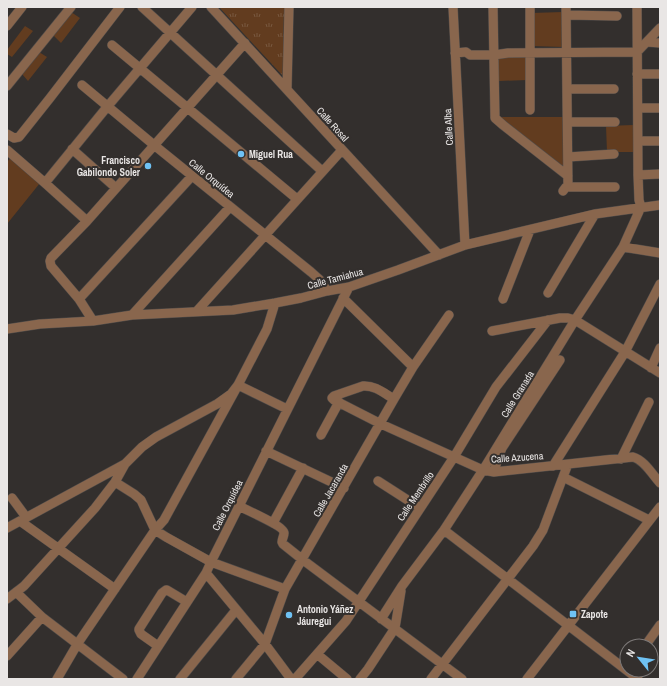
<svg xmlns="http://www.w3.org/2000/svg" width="667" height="686" viewBox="0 0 667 686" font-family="'Archivo Narrow',sans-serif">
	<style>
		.green { fill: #623c1f }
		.park { fill: url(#park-tufts) }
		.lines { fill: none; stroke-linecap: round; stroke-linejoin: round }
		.minor-casing { stroke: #504c4a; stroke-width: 10 }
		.minor { stroke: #89664d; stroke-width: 9 }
		.poi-dot { fill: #6fc2f4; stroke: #332f2d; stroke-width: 1.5 }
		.labels { text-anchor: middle; stroke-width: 4; stroke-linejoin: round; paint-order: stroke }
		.street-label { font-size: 10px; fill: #e9e6e5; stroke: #332f2d }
		.poi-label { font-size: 10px; font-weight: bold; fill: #e9e6e5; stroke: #332f2d; text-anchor: start }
	</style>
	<defs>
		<pattern id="park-tufts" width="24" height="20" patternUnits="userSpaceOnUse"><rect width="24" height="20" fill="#623c1f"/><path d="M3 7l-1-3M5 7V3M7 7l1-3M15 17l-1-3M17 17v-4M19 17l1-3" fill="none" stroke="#78583f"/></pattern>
	</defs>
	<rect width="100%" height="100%" fill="#332f2d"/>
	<!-- green -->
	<path class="green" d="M 71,12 L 80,18 L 61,43 L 53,35 Z
		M 563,12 L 563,47 L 531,46 L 531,13 Z
		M 25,26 L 33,31 L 12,57 L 7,54 L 7,50 Z
		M 39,52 L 47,57 L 28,81 L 22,74 Z
		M 499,58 L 527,58 L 527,80 L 499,81 Z
		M 500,117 L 565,117 L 564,168 Z
		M 633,125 L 633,152 L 607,152 L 606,126 Z
		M 13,155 L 40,183 L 7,224 L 7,162 Z"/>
	<!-- park -->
	<path class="park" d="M 219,7 L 284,7 L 283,76 Z"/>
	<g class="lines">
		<defs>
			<path id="minor" d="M 142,7 L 322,171
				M 211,7 L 439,255
				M 453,7 L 465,245
				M 493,7 L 495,118 L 503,125 L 568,176
				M 530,7 L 530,110
				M 566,7 L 568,187
				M 567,15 L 617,16
				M 7,26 L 22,7
				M 647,42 L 660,43
				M 112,45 L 297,199
				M 455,53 L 466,52 L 470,55 L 494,55 L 508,53 L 637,52 L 660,28
				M 637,74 L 660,74
				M 82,85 L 154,145 L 311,272 L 320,280 L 327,291
				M 7,86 L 71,7
				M 287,89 L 289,7
				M 567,89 L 614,89
				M 638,108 L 660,108
				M 568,122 L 615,122
				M 7,134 L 14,138 L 19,137 L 50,98 L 120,7
				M 638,141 L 660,141
				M 72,149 L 116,188
				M 7,150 L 45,183 L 87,221
				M 568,157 L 614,154
				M 638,175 L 660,174
				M 45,183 L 107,107 L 192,7
				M 563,191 L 566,187 L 615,187
				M 623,247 L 660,253
				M 548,293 L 595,214
				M 343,298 L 413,367
				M 79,299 L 192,176
				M 503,299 L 530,230
				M 196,312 L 342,150
				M 132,315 L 230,207
				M 93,321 L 79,299 L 51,266 L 50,261 L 51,258 L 87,221 L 245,43
				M 7,329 L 40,324 L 93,321 L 132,315 L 233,310 L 275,303 L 301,298 L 327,291 L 349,287 L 398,270 L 465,245 L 595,214 L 660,205
				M 492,331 L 560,318 L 568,318 L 575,320 L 660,373
				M 651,368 L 660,348
				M 394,399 C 385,394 375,385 363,386 L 334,396 L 332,398 L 334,400 L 381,424 L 483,470 L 494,472 L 633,457 C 644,460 652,474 660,483
				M 321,435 L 339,402
				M 266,451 L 344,488
				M 621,459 L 649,402
				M 553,466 L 625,352 L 660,284
				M 494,472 L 498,458 L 502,448 L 560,360
				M 563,477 L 649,520
				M 378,481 L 420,508
				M 115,482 L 134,494 L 141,500 L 155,530 L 166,537 L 211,562 L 285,589
				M 12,498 L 26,517
				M 239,506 C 246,510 284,526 284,533 C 284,536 282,539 282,542 L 283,544 L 303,560 L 462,679
				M 20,521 L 115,589
				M 273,523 L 303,468
				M 7,528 L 125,464 L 142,447 L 156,437 L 217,404 L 231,394 L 238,385 L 287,409
				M 444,530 L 638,679
				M 206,573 L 265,644 L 291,679
				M 16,592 L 42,617 L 123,679
				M 7,599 L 24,586 L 95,508 L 115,482 L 125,464
				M 381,619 L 402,586 L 444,530 L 483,470 L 575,320 L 623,247 L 641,207 L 639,200 L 638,175 L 637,7
				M 158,646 L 141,634 L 139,630 L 139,629 L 162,593 L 166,590 L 167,590 L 187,602
				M 645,646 L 660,625
				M 317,654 L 347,679
				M 7,656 L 42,617
				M 57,679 L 78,643 L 155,530 L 164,520 L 238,385 L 267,329 L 275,303
				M 137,679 L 206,573 L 211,562 L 349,287
				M 180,679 L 236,610
				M 236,679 L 265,644 L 285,589 L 394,399 L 413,367 L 449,315
				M 295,679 L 346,621 L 454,457 L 496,387 L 548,320
				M 360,679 L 368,669 L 395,628 L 401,591
				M 431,679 L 533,546 L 543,530 L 563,477 L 568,464
				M 527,679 L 660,507"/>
		</defs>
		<!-- minor casing -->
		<use href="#minor" class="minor-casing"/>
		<!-- minor -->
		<use href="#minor" class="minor"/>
	</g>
	<!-- markers -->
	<g class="poi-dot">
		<circle cx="241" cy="154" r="4"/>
		<circle cx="148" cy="166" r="4"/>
		<rect x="569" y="610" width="8" height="8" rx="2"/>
		<circle cx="289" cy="615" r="4"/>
	</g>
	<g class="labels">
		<!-- street labels -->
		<g class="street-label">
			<text transform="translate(333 124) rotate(48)" y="4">Calle Rosal</text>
			<text transform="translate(448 127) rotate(-93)" y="4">Calle Alba</text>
			<text transform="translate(212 178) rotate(39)" y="4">Calle Orquídea</text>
			<text transform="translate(335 278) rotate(-15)" y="4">Calle Tamiahua</text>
			<text transform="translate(517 394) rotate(-58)" y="4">Calle Granada</text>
			<text transform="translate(517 457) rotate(-4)" y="4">Calle Azucena</text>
			<text transform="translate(330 490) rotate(-60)" y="4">Calle Jacaranda</text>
			<text transform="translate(415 496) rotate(-56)" y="4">Calle Membrillo</text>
			<text transform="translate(227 505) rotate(-63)" y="4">Calle Orquídea</text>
		</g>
		<!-- poi labels -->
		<g class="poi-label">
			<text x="249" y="158">Miguel Rua</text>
			<text x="140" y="164" text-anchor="end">Francisco<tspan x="140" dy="12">Gabilondo Soler</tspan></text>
			<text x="297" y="613">Antonio Yáñez<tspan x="297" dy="12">Jáuregui</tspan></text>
			<text x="581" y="618">Zapote</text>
		</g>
	</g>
	<!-- border -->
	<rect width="667" height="686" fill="none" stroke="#e9e6e5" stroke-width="16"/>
	<!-- north arrow -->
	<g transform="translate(639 658) rotate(300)"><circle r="19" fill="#332f2d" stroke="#7c7877"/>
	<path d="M0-3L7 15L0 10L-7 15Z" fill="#6fc2f4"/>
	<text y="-6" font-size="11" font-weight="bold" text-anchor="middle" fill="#e9e6e5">N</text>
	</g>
</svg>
